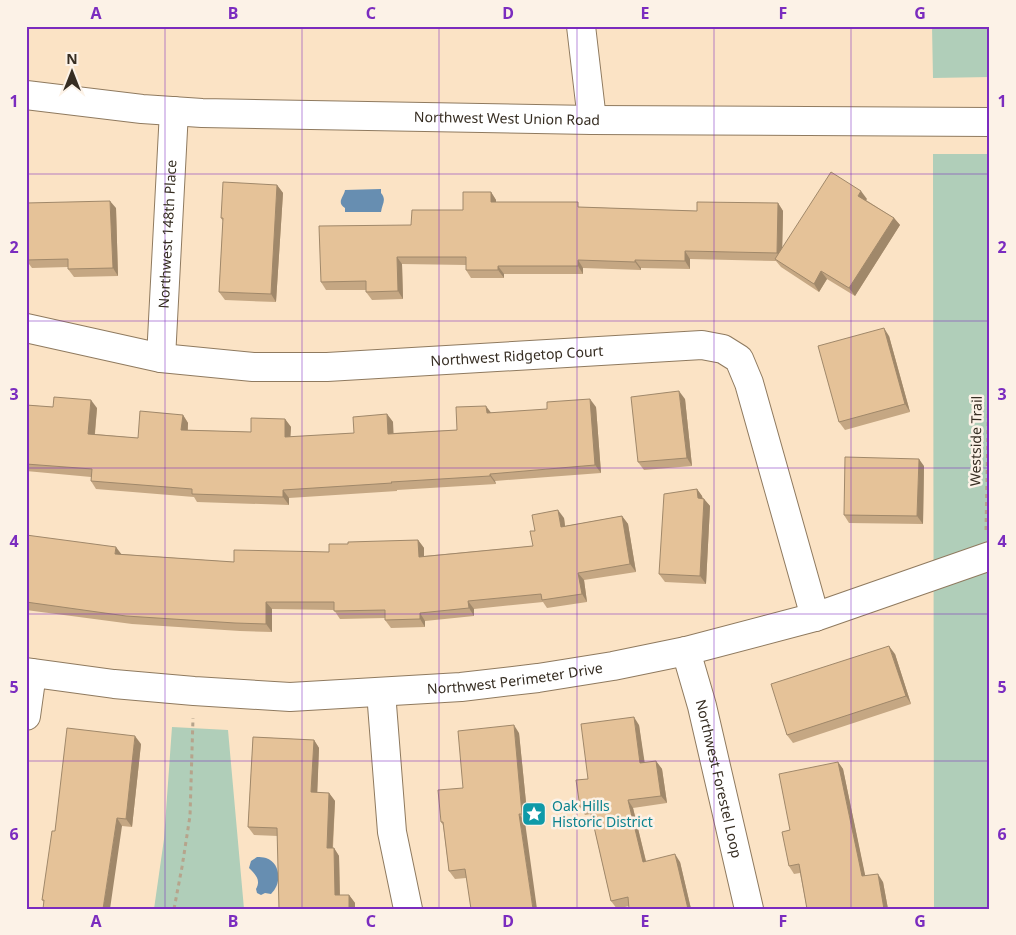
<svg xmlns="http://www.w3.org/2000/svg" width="1016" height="935" viewBox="0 0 1016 935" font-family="'Noto Sans',sans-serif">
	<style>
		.green { fill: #b0ceb9 }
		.water { fill: #678eb1 }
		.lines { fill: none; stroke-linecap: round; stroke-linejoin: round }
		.minor-casing { stroke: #8f7a5f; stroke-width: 30 }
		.path { stroke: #b6a48c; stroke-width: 3; stroke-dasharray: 4 4; stroke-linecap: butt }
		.minor { stroke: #fff; stroke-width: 28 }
		.wall { fill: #c5a783 }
		.shaded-wall { fill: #a0886a }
		.building { fill: #e5c298; stroke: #a0886a }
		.grid { fill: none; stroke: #7b2cbf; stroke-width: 1; stroke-opacity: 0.55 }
		.labels { text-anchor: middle; stroke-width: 5; stroke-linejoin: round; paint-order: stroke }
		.street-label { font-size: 14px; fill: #362d22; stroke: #fcf2e7 }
		.culture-label { font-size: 14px; fill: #0d838f; stroke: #fcf2e7; text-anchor: start }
		.neatline { fill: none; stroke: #7b2cbf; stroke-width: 2 }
		.grid-label { font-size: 16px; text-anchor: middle; font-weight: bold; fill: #7b2cbf }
	</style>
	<rect width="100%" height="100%" fill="#fbe3c5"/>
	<!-- green -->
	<path class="green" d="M 932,26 L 990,26 L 990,77 L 933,78 Z
		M 933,154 L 990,154 L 990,909 L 934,909 Z
		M 172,727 L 228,730 L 244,909 L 154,909 L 164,839 Z"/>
	<!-- water -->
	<path class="water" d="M 381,189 L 381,193 C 387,200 382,204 381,212 L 345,212 L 345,208 C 336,202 344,197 345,190 Z
		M 257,857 C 260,857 263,857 266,858 C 281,863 282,884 271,894 L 265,893 L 261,895 L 257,893 L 256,889 C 261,880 256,875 249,868 L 251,861 Z"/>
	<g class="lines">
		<defs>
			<g id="minor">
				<path d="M 581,26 L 592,120"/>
				<path id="s1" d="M 26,95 L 142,109 L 202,113 L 592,120 L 990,122"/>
				<path id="s2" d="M 26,328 L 161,358 L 253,367 L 327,367 L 702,345 L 723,349 L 739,359 L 749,383 L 815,617"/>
				<path id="s3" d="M 161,358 L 174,111"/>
				<path id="s4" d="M 686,651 L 702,706 L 749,909"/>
				<path id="s5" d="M 26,672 L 114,684 L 194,691 L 290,697 L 461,687 L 538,678 L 613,666 L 686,651 L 815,617 L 990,556"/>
				<path d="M 381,692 L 392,832 L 408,909"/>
				<path d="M 26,716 L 32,673"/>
			</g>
		</defs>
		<!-- minor casing -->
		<use href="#minor" class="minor-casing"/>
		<!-- path -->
		<path class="path" d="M 986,530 L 990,326
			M 174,909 L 182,867 L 190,816 L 193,718"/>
		<!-- minor -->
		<use href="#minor" class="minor"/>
	</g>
	<!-- wall -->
	<path class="wall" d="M 277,185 L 283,193 L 276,302 L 225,300 L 219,292 L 223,221 L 221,218 Z
		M 491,192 L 496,200 L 496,202 L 581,207 L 697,211 L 778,203 L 783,211 L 782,248 L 867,199 L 866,200 L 894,218 L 900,225 L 855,296 L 827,279 L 819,292 L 781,267 L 776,261 L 690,259 L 690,269 L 641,268 L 641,270 L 583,268 L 583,274 L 504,274 L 504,278 L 471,278 L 466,270 L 466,265 L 402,264 L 403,299 L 372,300 L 366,292 L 366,290 L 326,290 L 321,282 L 411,225 L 463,210 Z
		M 116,208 L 118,276 L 74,277 L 68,269 L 68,267 L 32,268 L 26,260 Z
		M 889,336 L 910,412 L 845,430 L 839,422 Z
		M 685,399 L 692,466 L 644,470 L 638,462 Z
		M 26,405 L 53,407 L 97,408 L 95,434 L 138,438 L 183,415 L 188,423 L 188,430 L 251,432 L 285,419 L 291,427 L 290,437 L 354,433 L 387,414 L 393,422 L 393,433 L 457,430 L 491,413 L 596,407 L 601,473 L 495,481 L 496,484 L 397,490 L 397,491 L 289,498 L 289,505 L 197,502 L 194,497 L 96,489 L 91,481 L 91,477 L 26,471 Z
		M 924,466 L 923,524 L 849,523 L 844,515 Z
		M 697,489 L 702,496 L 703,498 L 704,499 L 710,506 L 706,584 L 665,582 L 659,574 Z
		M 622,516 L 628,524 L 636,572 L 584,580 L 587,602 L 547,608 L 543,602 L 474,609 L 474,616 L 425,621 L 425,627 L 391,628 L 385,620 L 385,618 L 340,619 L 334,610 L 272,609 L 272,632 L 240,631 L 132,624 L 26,610 L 26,535 L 121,554 L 234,562 L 329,552 L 348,544 L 418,540 L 424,548 L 424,556 L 533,546 L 535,531 L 564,518 L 565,526 Z
		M 895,654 L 911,704 L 793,743 L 787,735 Z
		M 639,725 L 644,763 L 656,761 L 662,769 L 667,803 L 633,808 L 646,861 L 680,862 L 691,909 L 629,909 L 629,906 L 617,909 L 611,901 L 591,814 L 585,815 L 580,807 L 588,779 Z
		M 519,733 L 528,822 L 525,822 L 466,878 L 455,879 L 449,871 L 443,825 L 441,822 L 463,788 Z
		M 253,737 L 314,740 L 319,748 L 317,793 L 329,793 L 335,801 L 333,848 L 334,848 L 339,856 L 340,895 L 349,895 L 355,903 L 355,909 L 279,909 L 278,836 L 254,835 L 248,827 Z
		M 141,744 L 132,827 L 122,826 L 44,902 L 42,900 L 55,831 Z
		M 838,762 L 843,769 L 865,876 L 883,882 L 888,909 L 807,909 L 800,873 L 794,874 L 789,866 L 790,830 Z"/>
	<!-- shaded-wall -->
	<path class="shaded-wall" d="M 277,185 L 283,193 L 276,302 L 271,294 Z
		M 861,191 L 867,199 L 864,203 L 858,196 Z
		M 491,192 L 496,200 L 496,210 L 491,202 Z
		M 110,201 L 116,208 L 118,276 L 113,268 Z
		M 778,203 L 783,211 L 782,261 L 777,253 Z
		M 894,218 L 900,225 L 855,296 L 849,288 Z
		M 685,251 L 690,259 L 690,269 L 685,261 Z
		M 397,257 L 402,264 L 403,299 L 398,291 Z
		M 578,260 L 583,268 L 583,274 L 578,266 Z
		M 635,260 L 641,268 L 641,270 L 635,262 Z
		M 498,266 L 504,274 L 504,278 L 498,270 Z
		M 821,271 L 827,279 L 819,292 L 814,284 Z
		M 884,328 L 889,336 L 910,412 L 905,404 Z
		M 679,391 L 685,399 L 692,466 L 687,458 Z
		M 590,399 L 596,407 L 601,473 L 595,465 Z
		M 91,400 L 97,408 L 94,442 L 88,434 Z
		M 486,406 L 492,414 L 487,413 Z
		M 387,414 L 393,422 L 394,442 L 388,434 Z
		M 183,415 L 188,423 L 187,438 L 181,430 Z
		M 285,419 L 291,427 L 290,445 L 285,437 Z
		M 919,459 L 924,466 L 923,524 L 917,516 Z
		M 490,474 L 495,481 L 496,484 L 490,476 Z
		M 697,489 L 702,496 L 703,506 L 698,498 Z
		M 283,490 L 289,498 L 289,505 L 283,497 Z
		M 704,499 L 710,506 L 706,584 L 700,576 Z
		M 558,510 L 564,518 L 566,534 L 561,527 Z
		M 622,516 L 628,524 L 636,572 L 630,564 Z
		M 418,540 L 424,548 L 424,565 L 419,557 Z
		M 116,547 L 122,555 L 115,554 Z
		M 578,573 L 584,580 L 587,602 L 582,594 Z
		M 468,601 L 474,609 L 474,616 L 469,608 Z
		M 266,602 L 272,609 L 272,632 L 266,624 Z
		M 420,613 L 425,621 L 425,627 L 420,619 Z
		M 889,646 L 895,654 L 911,704 L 906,696 Z
		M 634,717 L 639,725 L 646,771 L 640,763 Z
		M 514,725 L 519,733 L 528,822 L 522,814 Z
		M 135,736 L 141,744 L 132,827 L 126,819 Z
		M 314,740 L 319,748 L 317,800 L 311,792 Z
		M 656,761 L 662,769 L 667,803 L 661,796 Z
		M 838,762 L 843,769 L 867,884 L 862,876 Z
		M 329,793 L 335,801 L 332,856 L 327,848 Z
		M 628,800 L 633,808 L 648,870 L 643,862 Z
		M 519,814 L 525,822 L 537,909 L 533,909 Z
		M 117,818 L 122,826 L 110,909 L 103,909 Z
		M 334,848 L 339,856 L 340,903 L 335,895 Z
		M 675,854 L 680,862 L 691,909 L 688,909 Z
		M 878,874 L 883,882 L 888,909 L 884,909 Z
		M 349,895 L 355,903 L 355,909 L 349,909 Z"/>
	<!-- building -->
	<path class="building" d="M 831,172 L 861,191 L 858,196 L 894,218 L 849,288 L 821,271 L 814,284 L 775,259 Z
		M 223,182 L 277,185 L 271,294 L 219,292 L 223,218 L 221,218 Z
		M 463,192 L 491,192 L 491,202 L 578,202 L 578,207 L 697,211 L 697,202 L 778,203 L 777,253 L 685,251 L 685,261 L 635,260 L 635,262 L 578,260 L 578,266 L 498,266 L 498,270 L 466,270 L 466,257 L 397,257 L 398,291 L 366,292 L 366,281 L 321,282 L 319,226 L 411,225 L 412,210 L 463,210 Z
		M 110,201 L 113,268 L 68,269 L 68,259 L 26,260 L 26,203 Z
		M 884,328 L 905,404 L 839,422 L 818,346 Z
		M 679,391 L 687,458 L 638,462 L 631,397 Z
		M 54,397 L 91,400 L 88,434 L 138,438 L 140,411 L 183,415 L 181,430 L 251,432 L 251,418 L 285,419 L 285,437 L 354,433 L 353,417 L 387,414 L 388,434 L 457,430 L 456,407 L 486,406 L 487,413 L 547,409 L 547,402 L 590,399 L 595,465 L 490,474 L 490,476 L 391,482 L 392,483 L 283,490 L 283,497 L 192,494 L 192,489 L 91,481 L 92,469 L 26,464 L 26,405 L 53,407 Z
		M 845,457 L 919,459 L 917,516 L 844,515 Z
		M 697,489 L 698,498 L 704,499 L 700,576 L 659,574 L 664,494 Z
		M 558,510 L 561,527 L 622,516 L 630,564 L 578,573 L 582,594 L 542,600 L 541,594 L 468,601 L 469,608 L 420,613 L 420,619 L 385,620 L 385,610 L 334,611 L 334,602 L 266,602 L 266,624 L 235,623 L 126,616 L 26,602 L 26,535 L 116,547 L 115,554 L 234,562 L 234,550 L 329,552 L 329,544 L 348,544 L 348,542 L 418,540 L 419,557 L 533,546 L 530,531 L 535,531 L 532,515 Z
		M 889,646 L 906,696 L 787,735 L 771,684 Z
		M 634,717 L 640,763 L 656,761 L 661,796 L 628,800 L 643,862 L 675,854 L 688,909 L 629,909 L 628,897 L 611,901 L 589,805 L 580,807 L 576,780 L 588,779 L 581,724 Z
		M 514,725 L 522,814 L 519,814 L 533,909 L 471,909 L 465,869 L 449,871 L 443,822 L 441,822 L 438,790 L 463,788 L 458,731 Z
		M 67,728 L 135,736 L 126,819 L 117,818 L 103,909 L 43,909 L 44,900 L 42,900 L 52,831 L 55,831 Z
		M 253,737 L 314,740 L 311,792 L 329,793 L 327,848 L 334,848 L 335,895 L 349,895 L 349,909 L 279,909 L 277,828 L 248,827 Z
		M 838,762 L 862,876 L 878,874 L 884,909 L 807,909 L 799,864 L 789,866 L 782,832 L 790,830 L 779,774 Z"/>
	<!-- grid -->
	<path class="grid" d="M 165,26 L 165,909M 302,26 L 302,909M 439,26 L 439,909M 577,26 L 577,909M 714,26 L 714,909M 851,26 L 851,909M 26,174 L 990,174M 26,321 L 990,321M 26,468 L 990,468M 26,614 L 990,614M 26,761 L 990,761"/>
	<!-- icons -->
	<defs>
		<symbol id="sight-square" viewBox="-11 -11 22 22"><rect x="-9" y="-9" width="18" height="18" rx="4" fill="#0f9aa8" stroke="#fcf2e7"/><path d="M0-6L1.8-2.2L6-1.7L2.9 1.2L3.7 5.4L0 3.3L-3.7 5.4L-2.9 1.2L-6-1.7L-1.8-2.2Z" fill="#fff"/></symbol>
	</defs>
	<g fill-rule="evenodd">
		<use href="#sight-square" x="520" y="800" width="28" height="28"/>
	</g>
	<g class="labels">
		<!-- street labels -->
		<g class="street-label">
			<text dy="5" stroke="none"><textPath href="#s1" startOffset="482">Northwest West Union Road</textPath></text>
			<text dy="5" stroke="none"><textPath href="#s3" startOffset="124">Northwest 148th Place</textPath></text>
			<text dy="5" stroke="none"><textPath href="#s2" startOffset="495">Northwest Ridgetop Court</textPath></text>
			<text transform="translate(976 441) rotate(-89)" y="5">Westside Trail</text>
			<text dy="5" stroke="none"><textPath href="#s5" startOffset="491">Northwest Perimeter Drive</textPath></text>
			<text dy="5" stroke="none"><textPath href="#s4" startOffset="132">Northwest Forestel Loop</textPath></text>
		</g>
		<!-- culture labels -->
		<g class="culture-label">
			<text x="552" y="811">Oak Hills<tspan x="552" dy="16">Historic District</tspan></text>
		</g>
	</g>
	<!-- border -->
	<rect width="1016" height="935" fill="none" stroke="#fcf2e7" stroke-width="55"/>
	<!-- north arrow -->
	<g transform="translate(72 72)" stroke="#fcf2e7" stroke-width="4" paint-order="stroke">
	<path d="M0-4L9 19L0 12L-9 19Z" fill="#362d22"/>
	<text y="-8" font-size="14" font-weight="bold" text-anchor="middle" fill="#362d22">N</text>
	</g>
	<rect x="28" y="28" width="960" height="880" class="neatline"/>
	<g class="grid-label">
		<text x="96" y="19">A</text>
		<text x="233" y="19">B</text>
		<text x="371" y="19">C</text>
		<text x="508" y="19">D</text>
		<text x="645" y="19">E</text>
		<text x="783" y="19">F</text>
		<text x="920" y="19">G</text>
		<text x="14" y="107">1</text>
		<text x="1002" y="107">1</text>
		<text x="14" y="253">2</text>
		<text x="1002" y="253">2</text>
		<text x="14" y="400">3</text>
		<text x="1002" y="400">3</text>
		<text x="14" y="547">4</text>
		<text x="1002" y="547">4</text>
		<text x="14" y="693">5</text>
		<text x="1002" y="693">5</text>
		<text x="14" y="840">6</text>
		<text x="1002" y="840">6</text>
		<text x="96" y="927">A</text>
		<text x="233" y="927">B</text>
		<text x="371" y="927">C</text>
		<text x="508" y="927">D</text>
		<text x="645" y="927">E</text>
		<text x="783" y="927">F</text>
		<text x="920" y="927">G</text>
	</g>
</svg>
